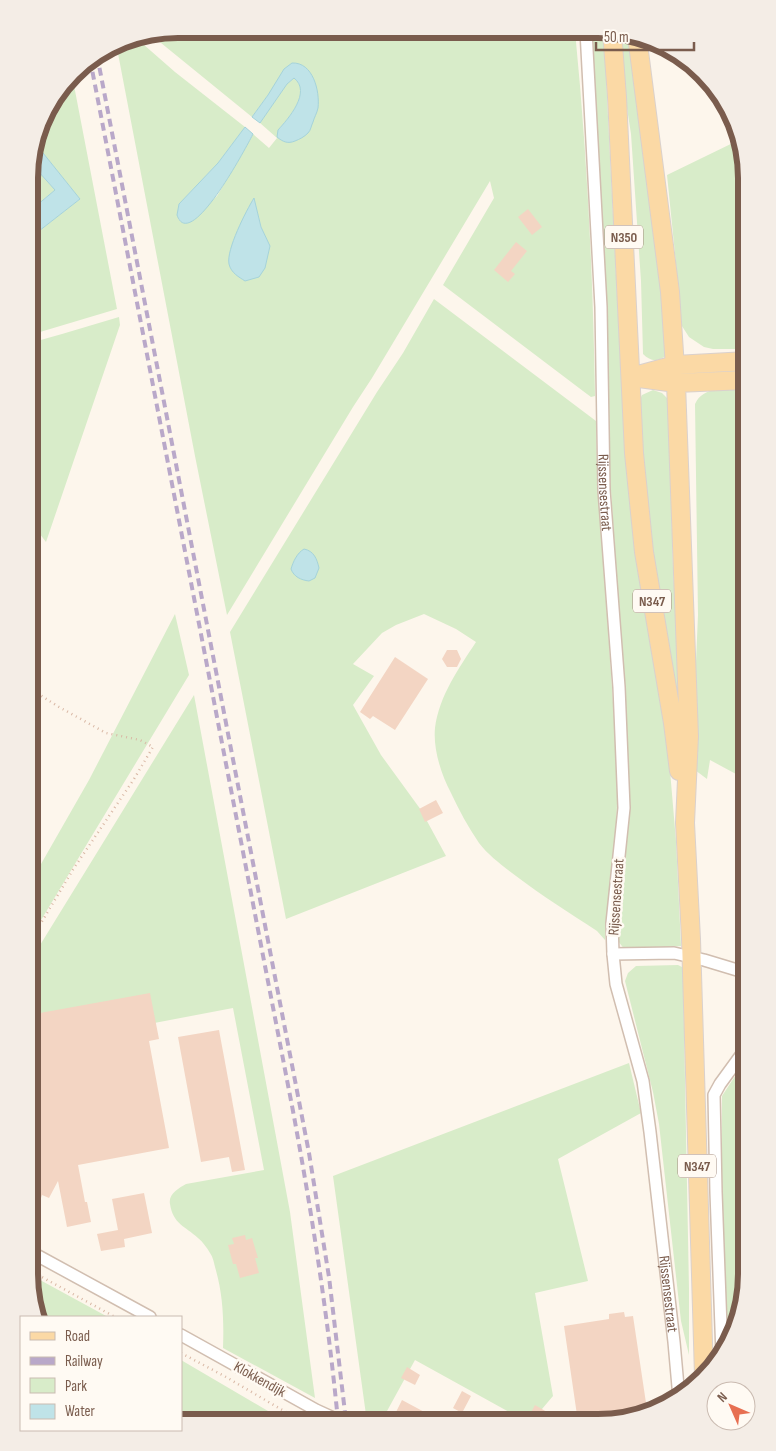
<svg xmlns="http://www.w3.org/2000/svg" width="776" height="1451" viewBox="0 0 776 1451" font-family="'Sofia Sans Condensed',sans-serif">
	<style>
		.green { fill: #d8ecc9; fill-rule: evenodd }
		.water { fill: #bfe3e8; stroke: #a5d3da }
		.building { fill: #f3d5c3 }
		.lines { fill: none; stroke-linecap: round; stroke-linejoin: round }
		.street-casing { stroke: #d1beb0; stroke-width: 14 }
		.primary-casing { stroke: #dad1cd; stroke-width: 20 }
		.path { stroke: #d9b8a5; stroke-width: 2.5; stroke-dasharray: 1 4; stroke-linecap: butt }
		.street { stroke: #fff; stroke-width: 11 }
		.primary { stroke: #fbd9a5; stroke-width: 18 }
		.rail { stroke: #b9a8c9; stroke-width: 4; stroke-dasharray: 8 5; stroke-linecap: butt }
		.labels { text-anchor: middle; stroke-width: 5; stroke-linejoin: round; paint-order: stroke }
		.shield { fill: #fffaf3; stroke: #a28b7f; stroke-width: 1 }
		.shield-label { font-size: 14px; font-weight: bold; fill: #7a5c4d }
		.street-label { font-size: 15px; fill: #7a5c4d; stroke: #fffaf3 }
		.rim { fill: none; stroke: #7a5c4d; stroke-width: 6 }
	</style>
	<rect width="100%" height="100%" fill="#fdf6ec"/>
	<!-- green -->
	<path class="green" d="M 178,29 L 575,31 C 587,153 593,274 595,396 L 591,397 L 579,388 L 443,285 L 494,198 L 490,181 L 372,378 L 353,407 L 227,615 L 195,456 L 116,43 L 121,40 L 135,37 L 175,72 L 245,127 L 218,163 L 179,204 L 178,219 L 185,223 L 217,196 L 253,134 L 269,148 L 277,138 L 260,123 L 287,84 L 294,78 C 312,92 288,119 278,130 L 300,139 L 303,66 L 268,95 L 252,117 L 150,34 ZM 247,209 L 257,211 L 261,227 L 270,246 Z
		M 591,31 L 605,31 L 607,97 L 619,335 L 628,442 L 668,747 L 676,841 L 681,946 L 625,950 L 618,941 L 618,913 L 625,704 L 607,429 L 607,310 Z
		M 615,31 L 627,32 L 646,148 L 662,291 L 667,355 C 658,362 651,362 643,354 L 641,281 L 631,134 Z
		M 72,75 L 117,309 L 30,335 L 30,238 L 80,199 L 35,143 L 44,112 Z
		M 741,139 L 747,178 L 747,349 L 713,349 L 704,347 L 689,337 L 680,323 L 679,293 L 667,175 Z
		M 30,162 L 55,190 L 30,211 Z
		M 434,299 L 596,421 L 597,466 L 616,747 C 617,772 618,798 616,824 C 614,863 607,901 605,940 L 597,931 C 570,913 542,896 516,876 C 503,866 489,856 479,843 C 468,827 459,810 451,793 C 441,774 433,749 435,728 C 439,696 459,668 476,642 L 456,629 L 424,614 L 396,625 L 382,633 L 353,664 L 374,676 L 353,705 L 381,755 L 421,810 L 446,856 L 286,919 L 230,632 L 377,392 L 403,353 Z
		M 119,317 L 120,325 L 46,542 L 30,521 L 30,343 L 62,334 Z
		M 716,389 L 747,389 L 747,780 L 710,760 L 707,779 L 695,770 L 695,685 L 698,615 L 695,404 C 700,394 706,392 716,389 Z
		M 653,390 L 662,393 L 668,399 L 673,568 L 678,656 L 680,731 L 643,494 L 639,401 L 642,395 Z
		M 175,614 L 189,675 L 29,940 L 29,885 L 89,780 Z
		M 194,695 L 290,1212 L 315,1398 L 223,1348 C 224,1320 223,1294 215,1267 C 214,1263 213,1257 210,1253 C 207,1248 203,1242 198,1238 C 185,1226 173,1224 170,1204 C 168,1194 179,1188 186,1184 L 264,1170 L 233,1008 L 128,1028 L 63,1130 L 29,1137 L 29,963 Z
		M 678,965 L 682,967 L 683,976 L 689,1289 L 689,1355 L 681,1321 L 659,1124 L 653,1092 L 625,981 L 628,973 L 636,966 Z
		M 747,1058 L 747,1283 L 736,1330 L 726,1348 L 721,1253 L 722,1096 Z
		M 629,1063 L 641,1113 L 558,1159 L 588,1281 L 535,1293 L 553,1396 L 531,1422 L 527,1422 L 415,1360 L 381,1422 L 367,1422 L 333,1176 Z
		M 29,1274 L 108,1317 L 109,1317 L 36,1317 Z
		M 181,1360 L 285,1421 L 181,1421 Z"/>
	<!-- water -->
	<path class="water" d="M 292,63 C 313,62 320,91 318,108 C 317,113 314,118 313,122 C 311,126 311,130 308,133 C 304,137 300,139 295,141 C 288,144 283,142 277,137 L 278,130 C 288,119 312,92 294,78 L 287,84 L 260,123 L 252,117 L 268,95 L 284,69 Z
		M 245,127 L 253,134 C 248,144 190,254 177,215 L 179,204 L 218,163 Z
		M 35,143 L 80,199 L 30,238 L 30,211 L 55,190 L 30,162 Z
		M 254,198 L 261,227 L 270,246 L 265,268 L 259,277 L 245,281 C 239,277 231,273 229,264 C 226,250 246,211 254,198 Z
		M 304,549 C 314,551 317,559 319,568 L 315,578 L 309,581 C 301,580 294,577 291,569 C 293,562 297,553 304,549 Z"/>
	<!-- building -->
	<path class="building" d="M 528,209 L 542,227 L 532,235 L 518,217 Z
		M 516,242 L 527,251 L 511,271 L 515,274 L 508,282 L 494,270 Z
		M 447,650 L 457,650 L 461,659 L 457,667 L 447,667 L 442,659 Z
		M 395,657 L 428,679 L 395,730 L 373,716 L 370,719 L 360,712 Z
		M 436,800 L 443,813 L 425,822 L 419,809 Z
		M 150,993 L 159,1039 L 149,1041 L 169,1148 L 78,1165 L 85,1202 L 87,1202 L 91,1222 L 67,1227 L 58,1181 L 49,1198 L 42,1195 L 41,1198 L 38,1196 L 29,1214 L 29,1015 Z
		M 219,1030 L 245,1170 L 232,1172 L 229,1157 L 201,1162 L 178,1037 Z
		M 144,1193 L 152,1233 L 124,1239 L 125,1247 L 101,1251 L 97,1234 L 118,1230 L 112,1199 Z
		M 245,1235 L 246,1240 L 252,1238 L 258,1258 L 255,1258 L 259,1273 L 240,1278 L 236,1264 L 233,1264 L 228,1245 L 234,1244 L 232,1238 Z
		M 624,1312 L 625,1317 L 633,1316 L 646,1403 L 672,1399 L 672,1401 L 646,1414 L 598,1422 L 578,1422 L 564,1326 L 609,1319 L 609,1314 Z
		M 407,1367 L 420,1375 L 415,1385 L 401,1378 Z
		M 462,1391 L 471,1396 L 462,1413 L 453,1408 Z
		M 402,1400 L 443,1422 L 403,1422 L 405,1417 L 396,1412 Z
		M 535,1405 L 547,1412 L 542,1422 L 526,1422 Z"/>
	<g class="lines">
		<defs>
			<g id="street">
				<path id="s1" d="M 586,31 L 601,307 L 604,490 L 619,687 L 624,808 L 612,923 L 613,954 L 616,984 L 643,1081 L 650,1132 L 674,1342 L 679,1398"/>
				<path d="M 613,954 L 674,953 L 704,960 L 747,973"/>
				<path d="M 29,1251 L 150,1317"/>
				<path d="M 181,1335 L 316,1410 L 340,1421"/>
				<path d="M 722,1355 L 716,1192 L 714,1095 L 720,1084 L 747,1047"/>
			</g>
			<path id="primary" d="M 612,31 L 617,97 L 634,453 L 644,552 L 673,723 L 679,771
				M 637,36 L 670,292 L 676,383 L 689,736 L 685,823 L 691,939 L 704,1376
				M 631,377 L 675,365 L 747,361
				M 639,378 L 676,383 L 747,380"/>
		</defs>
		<!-- street casing -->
		<use href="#street" class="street-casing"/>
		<!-- primary casing -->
		<use href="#primary" class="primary-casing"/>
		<!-- path -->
		<path class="path" d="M 30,586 C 33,575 44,557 37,545 C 36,541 32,538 30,535
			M 29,943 L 74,868 L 134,779 L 153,747 L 140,740 L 106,733 L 59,707 L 29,688
			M 29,1270 L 115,1317
			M 181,1353 L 226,1377 L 301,1421"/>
		<!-- street -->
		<use href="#street" class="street"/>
		<!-- primary -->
		<use href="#primary" class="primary"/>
		<!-- rail -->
		<path class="rail" d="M 97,55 L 309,1153 L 329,1277 L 346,1421
			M 90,59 L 293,1111 C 312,1214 328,1317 338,1421"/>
	</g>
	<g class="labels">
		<!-- shield labels -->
		<g class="shield">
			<rect x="605" y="225.5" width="38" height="23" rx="4"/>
			<rect x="633" y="589.5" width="38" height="23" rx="4"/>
			<rect x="678" y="1154.5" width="38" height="23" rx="4"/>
		</g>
		<g class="shield-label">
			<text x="624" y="242">N350</text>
			<text x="652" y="606">N347</text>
			<text x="697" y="1171">N347</text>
		</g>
		<!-- street labels -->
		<g class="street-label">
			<text dy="5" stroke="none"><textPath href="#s1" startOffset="462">Rijssensestraat</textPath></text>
			<text transform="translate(616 897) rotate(-86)" y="5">Rijssensestraat</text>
			<text dy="5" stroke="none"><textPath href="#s1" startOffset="1270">Rijssensestraat</textPath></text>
			<text transform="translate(260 1379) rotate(29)" y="5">Klokkendijk</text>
		</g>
	</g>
	<!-- crop -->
	<path d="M0 0H776V1451H0ZM178 38H598A140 140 0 0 1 738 178V1274A140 140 0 0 1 598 1414H178A140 140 0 0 1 38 1274V178A140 140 0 0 1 178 38Z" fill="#f4ede6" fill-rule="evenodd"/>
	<path class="rim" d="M178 38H598A140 140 0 0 1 738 178V1274A140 140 0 0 1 598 1414H178A140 140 0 0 1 38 1274V178A140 140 0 0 1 178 38Z"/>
	<!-- legend -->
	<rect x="20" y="1316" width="162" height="115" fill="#fffaf3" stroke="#cabbb1"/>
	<rect x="30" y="1332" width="25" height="8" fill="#fbd9a5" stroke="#cabbb1"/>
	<text x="65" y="1341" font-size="15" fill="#7a5c4d">Road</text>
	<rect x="30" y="1357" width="25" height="8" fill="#b9a8c9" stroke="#cabbb1"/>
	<text x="65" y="1366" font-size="15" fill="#7a5c4d">Railway</text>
	<rect x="30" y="1378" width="25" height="15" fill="#d8ecc9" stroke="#cabbb1"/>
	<text x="65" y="1391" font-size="15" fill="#7a5c4d">Park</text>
	<rect x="30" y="1404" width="25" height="15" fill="#bfe3e8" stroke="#cabbb1"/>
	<text x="65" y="1416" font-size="15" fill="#7a5c4d">Water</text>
	<!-- north arrow -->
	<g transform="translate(731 1406) rotate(315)"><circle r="24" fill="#fffaf3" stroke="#cabbb1"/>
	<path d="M0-4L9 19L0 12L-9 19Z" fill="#e76f51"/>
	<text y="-8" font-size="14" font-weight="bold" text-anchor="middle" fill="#7a5c4d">N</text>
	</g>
	<!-- scale -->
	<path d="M596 42v8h98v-8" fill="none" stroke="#7a5c4d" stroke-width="2.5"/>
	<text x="604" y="42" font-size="15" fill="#7a5c4d" stroke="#fffaf3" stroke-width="4" paint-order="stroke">50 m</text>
</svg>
